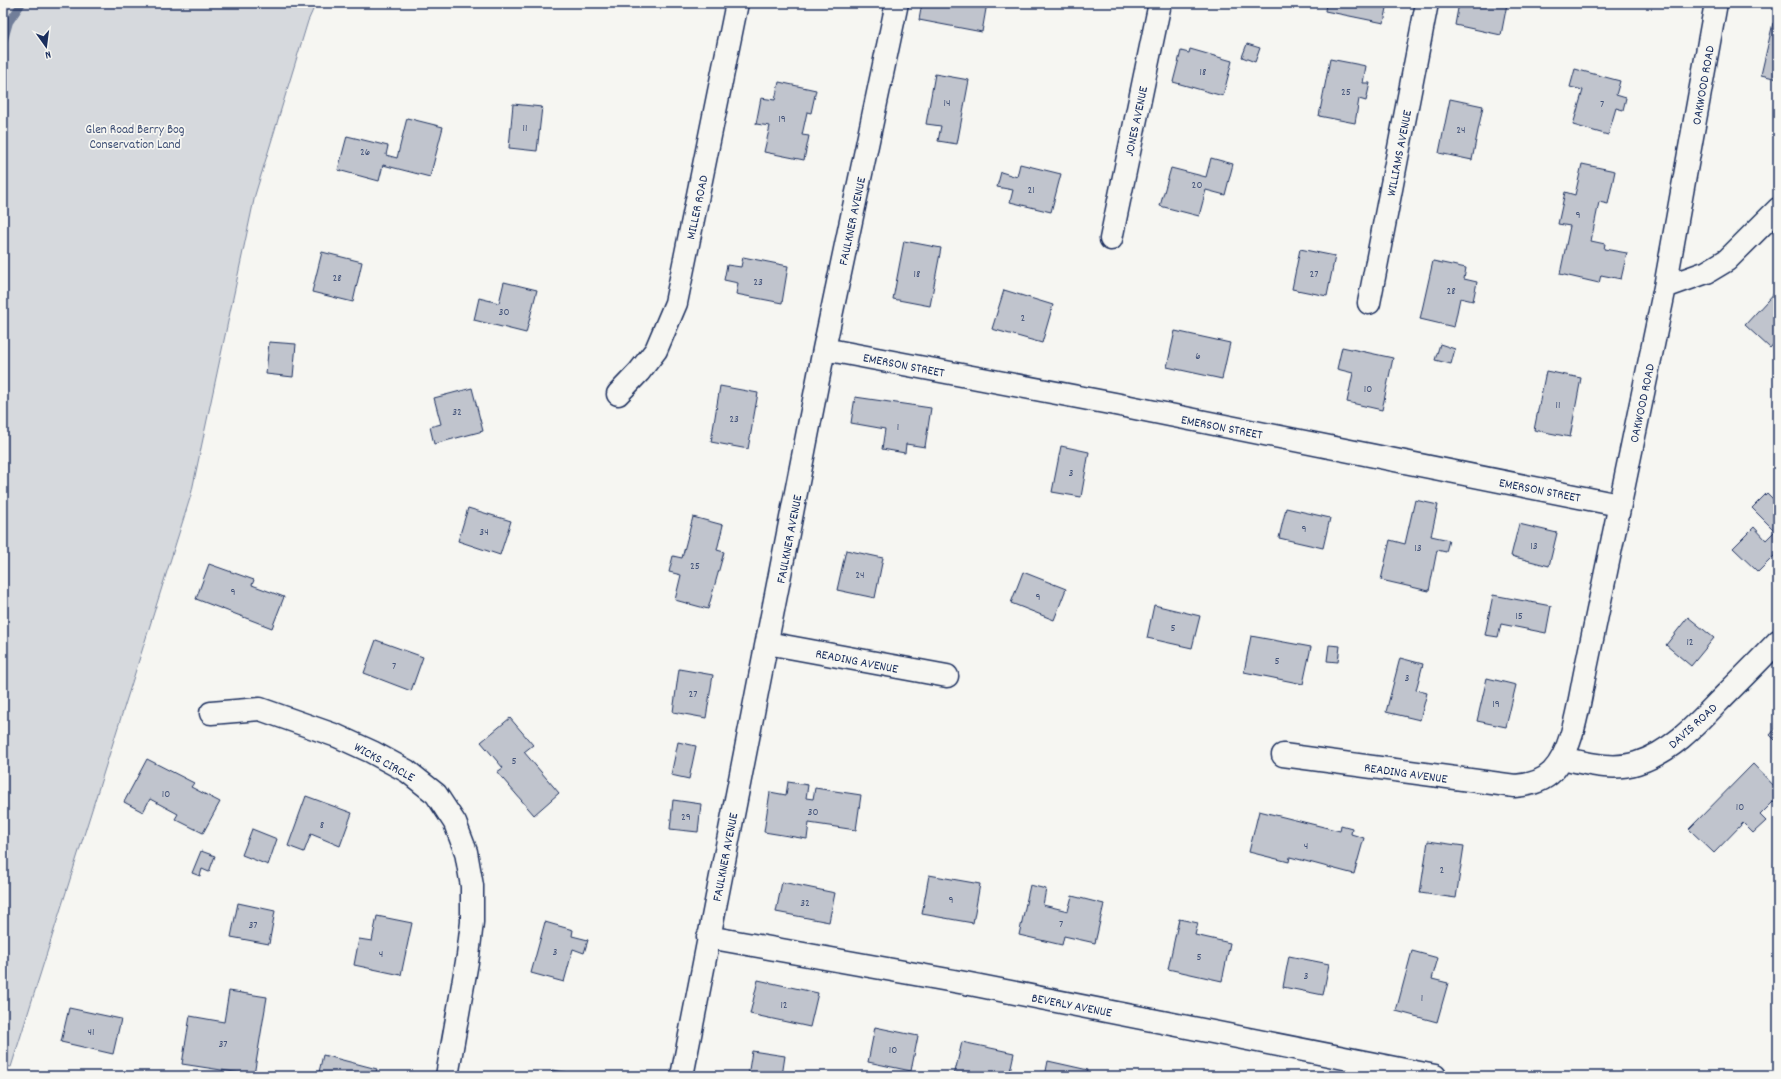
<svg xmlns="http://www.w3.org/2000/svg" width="1781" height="1079" viewBox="0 0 1781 1079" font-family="Dekko,sans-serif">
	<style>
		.green { fill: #d6d9dd; stroke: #78849e }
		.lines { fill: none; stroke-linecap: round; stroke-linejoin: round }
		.stream { stroke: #717e99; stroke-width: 8 }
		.building { fill: #c0c4cd; stroke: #1b2f5e }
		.minor-casing { stroke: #1b2f5e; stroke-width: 25 }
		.minor { stroke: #f6f6f2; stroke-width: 22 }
		.labels { text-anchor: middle; stroke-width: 3.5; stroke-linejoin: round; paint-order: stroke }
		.number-label { font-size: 11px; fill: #44547a }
		.street-label { font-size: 13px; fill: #1b2f5e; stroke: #f6f6f2 }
		.park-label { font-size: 13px; fill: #405177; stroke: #f6f6f2 }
	</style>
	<rect width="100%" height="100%" fill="#f6f6f2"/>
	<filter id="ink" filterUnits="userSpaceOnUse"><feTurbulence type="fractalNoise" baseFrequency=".025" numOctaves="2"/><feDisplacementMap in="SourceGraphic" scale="8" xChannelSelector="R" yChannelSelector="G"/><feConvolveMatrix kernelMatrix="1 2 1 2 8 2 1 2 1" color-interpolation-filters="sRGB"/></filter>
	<g filter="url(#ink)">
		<!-- green -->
		<path class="green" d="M 3,3 L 316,3 L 308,21 L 255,195 L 191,495 L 11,1067 L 3,1066 Z"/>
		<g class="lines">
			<!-- stream -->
			<path class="stream" d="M 3,43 L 9,22 L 22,3"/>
		</g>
		<!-- building -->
		<path class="building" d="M 922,3 L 987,3 L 982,32 L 919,20 Z
			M 1326,3 L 1388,3 L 1384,23 L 1325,11 Z
			M 1459,3 L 1507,4 L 1501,35 L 1455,25 Z
			M 1773,23 L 1778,24 L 1778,79 L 1761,75 Z
			M 1247,44 L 1260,48 L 1255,62 L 1242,57 Z
			M 1190,49 L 1232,61 L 1223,96 L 1173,82 L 1181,51 L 1189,53 Z
			M 1330,59 L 1366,66 L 1363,83 L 1370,83 L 1366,101 L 1359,99 L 1355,123 L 1319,116 Z
			M 1575,69 L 1620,81 L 1616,95 L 1626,98 L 1623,110 L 1616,108 L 1608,135 L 1573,125 L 1583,90 L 1570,87 Z
			M 935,74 L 969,80 L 957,144 L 938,141 L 941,126 L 926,124 Z
			M 779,82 L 816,90 L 811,113 L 807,112 L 802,135 L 809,136 L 804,160 L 764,152 L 770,126 L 756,124 L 761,98 L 775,100 Z
			M 1450,99 L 1483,106 L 1472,160 L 1439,153 Z
			M 513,104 L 542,107 L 537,151 L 509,148 Z
			M 407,118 L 443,127 L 430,177 L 383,165 L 379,181 L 338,170 L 347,136 L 388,146 L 386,155 L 397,158 Z
			M 1211,158 L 1233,164 L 1225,195 L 1206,190 L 1199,216 L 1160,206 L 1171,168 L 1206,177 Z
			M 1020,164 L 1061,174 L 1051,212 L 1010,202 L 1013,190 L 997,187 L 1001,172 L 1017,177 Z
			M 1582,164 L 1615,171 L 1608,204 L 1599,202 L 1591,241 L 1605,244 L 1604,249 L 1627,253 L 1621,279 L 1601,275 L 1599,283 L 1560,274 L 1570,226 L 1558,224 L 1565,192 L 1575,195 Z
			M 904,241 L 941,248 L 930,306 L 893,299 Z
			M 1300,249 L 1335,256 L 1327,296 L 1292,289 Z
			M 322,252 L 362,262 L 353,302 L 312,292 Z
			M 743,257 L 788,266 L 782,303 L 736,294 L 738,283 L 724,280 L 727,265 L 741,267 Z
			M 1433,261 L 1466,268 L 1464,279 L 1477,282 L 1473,301 L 1460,298 L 1454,327 L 1420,319 Z
			M 504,282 L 537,290 L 526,333 L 474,320 L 479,298 L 499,303 Z
			M 1778,289 L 1778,339 L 1770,348 L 1745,325 Z
			M 1004,290 L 1053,305 L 1042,343 L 992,329 Z
			M 1175,331 L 1230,343 L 1222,379 L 1167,367 Z
			M 269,342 L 296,344 L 293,377 L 266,374 Z
			M 1440,344 L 1455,349 L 1451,364 L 1435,360 Z
			M 1342,347 L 1393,358 L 1382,410 L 1347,402 L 1353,373 L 1337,369 Z
			M 1546,371 L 1581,378 L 1570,437 L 1534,430 Z
			M 720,386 L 758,393 L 748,449 L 711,442 Z
			M 472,388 L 483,431 L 434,444 L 430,427 L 441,424 L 434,398 Z
			M 855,397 L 931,408 L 925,447 L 906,444 L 905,453 L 882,449 L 885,429 L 851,423 Z
			M 1061,446 L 1089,452 L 1081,497 L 1052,492 Z
			M 1767,493 L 1778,504 L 1778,552 L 1758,572 L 1733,548 L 1754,527 L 1766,540 L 1775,531 L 1752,508 Z
			M 1415,500 L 1438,505 L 1431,536 L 1449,540 L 1446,552 L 1437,550 L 1429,591 L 1381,580 L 1390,540 L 1405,544 Z
			M 468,508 L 511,521 L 500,555 L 458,541 Z
			M 1286,508 L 1330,518 L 1323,548 L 1279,538 Z
			M 693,517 L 723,525 L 717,550 L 724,552 L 708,609 L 675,600 L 681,575 L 669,572 L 673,556 L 682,558 Z
			M 1519,524 L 1557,533 L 1549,566 L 1511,556 Z
			M 846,550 L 883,558 L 875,598 L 837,590 Z
			M 209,564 L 254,580 L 252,585 L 284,597 L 272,628 L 196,599 Z
			M 1023,572 L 1066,589 L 1054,620 L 1011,603 Z
			M 1493,595 L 1551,606 L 1546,633 L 1501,624 L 1498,637 L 1485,635 Z
			M 1154,605 L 1200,616 L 1192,648 L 1147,638 Z
			M 1688,617 L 1714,638 L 1691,666 L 1666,645 Z
			M 1251,636 L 1311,647 L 1303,684 L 1244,672 Z
			M 376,640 L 423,657 L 411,691 L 364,673 Z
			M 1329,645 L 1340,646 L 1338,662 L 1327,661 Z
			M 1400,658 L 1423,664 L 1416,690 L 1427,693 L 1420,720 L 1386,712 Z
			M 679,669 L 713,675 L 706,718 L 673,712 Z
			M 1487,678 L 1516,685 L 1506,727 L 1477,721 Z
			M 510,718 L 533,745 L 524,752 L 559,793 L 534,815 L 497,772 L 503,768 L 481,742 Z
			M 1778,726 L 1778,743 L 1770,735 Z
			M 678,742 L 696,746 L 689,779 L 671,775 Z
			M 147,759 L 194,783 L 191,787 L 220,802 L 203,833 L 175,819 L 178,814 L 150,799 L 143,812 L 124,802 Z
			M 1753,764 L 1778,790 L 1778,797 L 1760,815 L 1766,821 L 1753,833 L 1743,823 L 1714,853 L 1689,829 Z
			M 788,782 L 808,785 L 806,798 L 813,799 L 815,788 L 861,795 L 856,830 L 809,823 L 807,839 L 764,832 L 770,792 L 786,795 Z
			M 306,796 L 352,813 L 340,846 L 311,834 L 304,852 L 288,846 Z
			M 673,800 L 701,804 L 698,832 L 670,829 Z
			M 1259,811 L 1340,831 L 1341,825 L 1352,828 L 1351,834 L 1364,838 L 1354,874 L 1290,857 L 1289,862 L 1249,852 Z
			M 252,829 L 277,839 L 268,865 L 242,855 Z
			M 1428,841 L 1464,846 L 1456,898 L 1420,893 Z
			M 201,851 L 215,856 L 209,872 L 202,869 L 200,876 L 192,873 Z
			M 929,875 L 980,884 L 973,923 L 922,914 Z
			M 782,882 L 835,893 L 829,922 L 776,912 Z
			M 1030,885 L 1046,889 L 1043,905 L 1068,911 L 1072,896 L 1104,904 L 1095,943 L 1064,936 L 1062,945 L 1019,935 Z
			M 238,903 L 275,911 L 269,944 L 231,937 Z
			M 377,916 L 412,923 L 401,975 L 354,965 L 359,939 L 372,941 Z
			M 1179,919 L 1198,923 L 1195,935 L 1230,943 L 1222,981 L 1168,969 Z
			M 545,922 L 573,930 L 572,936 L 588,940 L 584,953 L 573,949 L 564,982 L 531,973 Z
			M 1412,951 L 1438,958 L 1432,979 L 1448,983 L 1437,1022 L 1396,1011 Z
			M 1289,956 L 1329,964 L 1323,995 L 1283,987 Z
			M 758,980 L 818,993 L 810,1027 L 750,1014 Z
			M 229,991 L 267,997 L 254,1075 L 182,1064 L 190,1016 L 224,1022 Z
			M 69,1008 L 121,1019 L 113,1054 L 61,1042 Z
			M 875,1027 L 918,1036 L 911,1071 L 868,1062 Z
			M 962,1042 L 1014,1053 L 1009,1076 L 954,1076 Z
			M 752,1051 L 785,1056 L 782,1076 L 748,1076 Z
			M 323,1055 L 377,1069 L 375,1076 L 318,1076 Z
			M 1048,1061 L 1088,1070 L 1087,1076 L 1045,1076 Z
			M 552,1070 L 589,1076 L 551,1076 Z"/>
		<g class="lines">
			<defs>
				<path id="minor" d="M 1111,239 L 1160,3
					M 1665,287 L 1707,272 L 1727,260 L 1778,209
					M 1369,303 L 1427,3
					M 824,349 L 1115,404 L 1619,505
					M 618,394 L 639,372 L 656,350 L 676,303 L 737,3
					M 767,643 L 947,676
					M 211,713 L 260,709 L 337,736 L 372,752 L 407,771 L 436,794 L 455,823 L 466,852 L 472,886 L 472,922 L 468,956 L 447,1076
					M 1283,755 L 1515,786 C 1529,785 1542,782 1552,772 C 1573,751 1579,702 1585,673 L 1665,287 L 1716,3
					M 1562,758 C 1586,763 1612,771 1637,763 C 1672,752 1698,723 1723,697 C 1741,679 1760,660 1778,641
					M 708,937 L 965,983 L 1435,1076
					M 682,1076 L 824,349 L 897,3"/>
			</defs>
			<!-- minor casing -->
			<use href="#minor" class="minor-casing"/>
			<!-- minor -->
			<use href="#minor" class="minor"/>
		</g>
	</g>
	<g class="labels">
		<!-- number labels -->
		<g class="number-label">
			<text x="1203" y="75">18</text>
			<text x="1346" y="95">25</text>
			<text x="947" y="106">14</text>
			<text x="1602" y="107">7</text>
			<text x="782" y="122">19</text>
			<text x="525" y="131">11</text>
			<text x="1461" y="133">24</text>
			<text x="365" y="155">26</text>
			<text x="1197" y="188">20</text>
			<text x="1031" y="193">21</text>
			<text x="1578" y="218">9</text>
			<text x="917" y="277">18</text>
			<text x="1314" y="277">27</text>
			<text x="337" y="281">28</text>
			<text x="758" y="285">23</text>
			<text x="1451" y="294">28</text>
			<text x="504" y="315">30</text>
			<text x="1023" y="321">2</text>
			<text x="1198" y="359">6</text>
			<text x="1368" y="392">10</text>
			<text x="1558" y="408">11</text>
			<text x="457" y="415">32</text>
			<text x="734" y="422">23</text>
			<text x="898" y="430">1</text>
			<text x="1071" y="476">3</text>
			<text x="1304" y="532">9</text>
			<text x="484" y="535">34</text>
			<text x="1534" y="549">13</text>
			<text x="1418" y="551">13</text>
			<text x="695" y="569">25</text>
			<text x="860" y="578">24</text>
			<text x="233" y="595">9</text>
			<text x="1038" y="600">9</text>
			<text x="1519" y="619">15</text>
			<text x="1173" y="631">5</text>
			<text x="1690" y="645">12</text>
			<text x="1277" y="664">5</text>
			<text x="394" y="669">7</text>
			<text x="1407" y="681">3</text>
			<text x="693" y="697">27</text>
			<text x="1496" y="707">19</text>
			<text x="514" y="764">5</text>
			<text x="166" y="797">10</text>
			<text x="1740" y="810">10</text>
			<text x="813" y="815">30</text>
			<text x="686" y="820">29</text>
			<text x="322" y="828">8</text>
			<text x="1306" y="849">4</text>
			<text x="1442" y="873">2</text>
			<text x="951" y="903">9</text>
			<text x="805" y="906">32</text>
			<text x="1061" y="927">7</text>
			<text x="253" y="928">37</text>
			<text x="555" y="955">3</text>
			<text x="381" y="957">4</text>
			<text x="1199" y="960">5</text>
			<text x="1306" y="979">3</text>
			<text x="1422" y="1001">1</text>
			<text x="784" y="1008">12</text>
			<text x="91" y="1035">41</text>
			<text x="223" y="1047">37</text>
			<text x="893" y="1053">10</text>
		</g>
		<!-- street labels -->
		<g class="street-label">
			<text transform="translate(1702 85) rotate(-80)" y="5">OAKWOOD ROAD</text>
			<text transform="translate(1135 121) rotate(-78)" y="5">JONES AVENUE</text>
			<text transform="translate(1398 153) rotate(-79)" y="5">WILLIAMS AVENUE</text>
			<text transform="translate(696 207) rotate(-78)" y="5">MILLER ROAD</text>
			<text transform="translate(851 221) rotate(-78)" y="5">FAULKNER AVENUE</text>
			<text transform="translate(904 364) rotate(11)" y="5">EMERSON STREET</text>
			<text transform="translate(1641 403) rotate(-78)" y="5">OAKWOOD ROAD</text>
			<text transform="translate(1222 426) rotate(11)" y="5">EMERSON STREET</text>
			<text transform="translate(1540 489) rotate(11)" y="5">EMERSON STREET</text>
			<text transform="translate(788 539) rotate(-79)" y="5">FAULKNER AVENUE</text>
			<text transform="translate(857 660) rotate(11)" y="5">READING AVENUE</text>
			<text transform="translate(1692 725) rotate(-42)" y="5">DAVIS ROAD</text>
			<text transform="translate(385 761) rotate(29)" y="5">WICKS CIRCLE</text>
			<text transform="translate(1406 772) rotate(8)" y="5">READING AVENUE</text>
			<text transform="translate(724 857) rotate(-79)" y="5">FAULKNER AVENUE</text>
			<text transform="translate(1072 1004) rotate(11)" y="5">BEVERLY AVENUE</text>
		</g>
		<!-- park labels -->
		<g class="park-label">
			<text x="135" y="133">Glen Road Berry Bog<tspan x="135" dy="15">Conservation Land</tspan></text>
		</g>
	</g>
	<!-- margin -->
	<rect width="1781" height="1079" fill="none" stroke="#f6f6f2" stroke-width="16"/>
	<rect x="8" y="8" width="1765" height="1063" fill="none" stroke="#1b2f5e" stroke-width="1.5" filter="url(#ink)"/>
	<!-- north arrow -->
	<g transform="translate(46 46) rotate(166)" stroke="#f6f6f2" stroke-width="3" paint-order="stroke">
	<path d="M0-3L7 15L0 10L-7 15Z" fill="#1b2f5e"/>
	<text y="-6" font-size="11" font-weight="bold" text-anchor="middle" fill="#1b2f5e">N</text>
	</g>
</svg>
